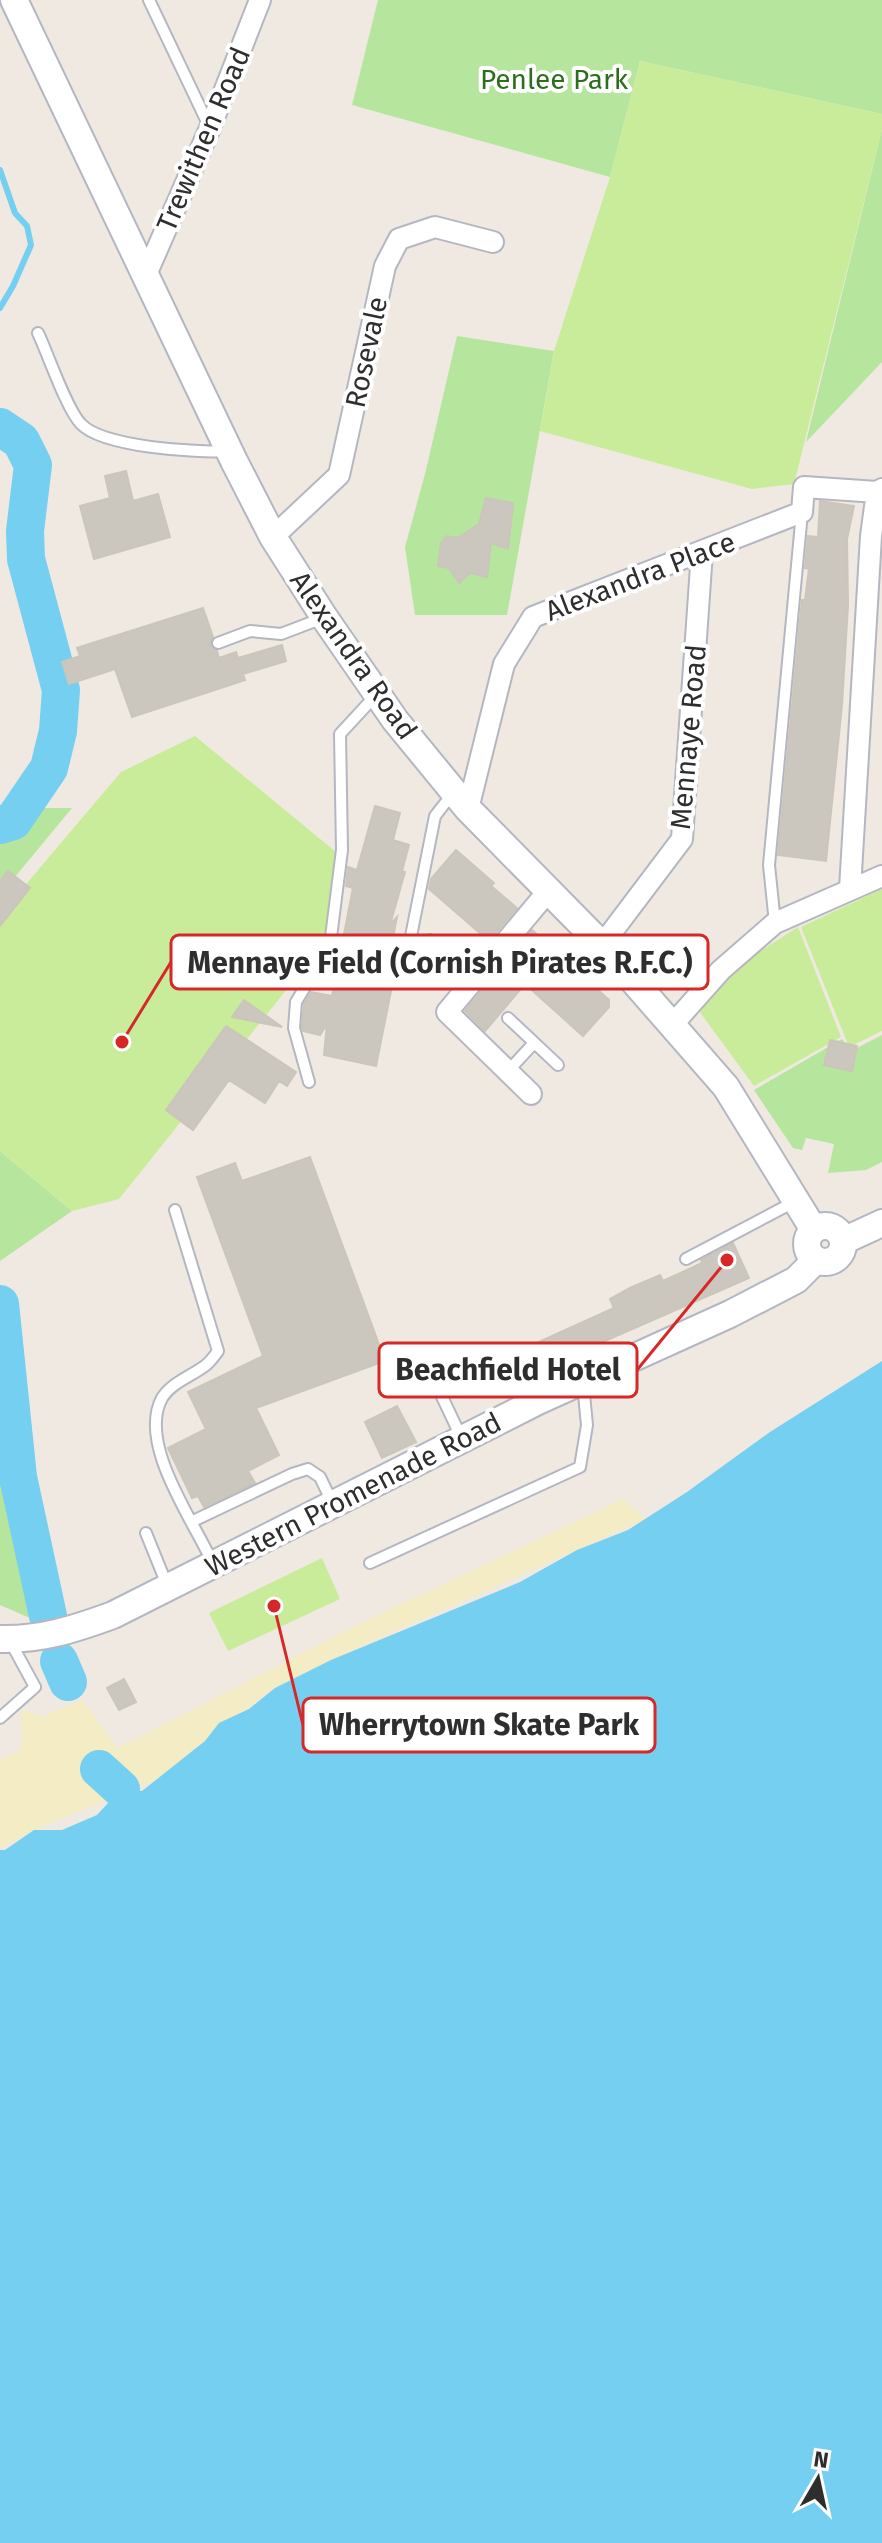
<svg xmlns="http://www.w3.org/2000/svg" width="882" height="2543" viewBox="0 0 882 2543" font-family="'Fira Sans',sans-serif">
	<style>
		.green { fill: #b6e59e }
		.sand { fill: #f3ecc5 }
		.pitch { fill: #c9ec9a }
		.water { fill: #75cff0 }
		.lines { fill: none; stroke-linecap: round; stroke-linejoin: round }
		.stream { stroke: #75cff0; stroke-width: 6 }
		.river { stroke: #75cff0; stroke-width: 38 }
		.building { fill: #cbc7bf; stroke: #cbc5ba; stroke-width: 2 }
		.service-casing { stroke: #b4b7c1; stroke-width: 14 }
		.minor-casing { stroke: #b4b7c1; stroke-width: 24 }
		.tertiary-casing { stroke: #b4b7c1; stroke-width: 30 }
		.service { stroke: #fff; stroke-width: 10 }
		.minor { stroke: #fff; stroke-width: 20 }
		.tertiary { stroke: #fff; stroke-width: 26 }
		.labels { text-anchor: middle; stroke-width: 8; stroke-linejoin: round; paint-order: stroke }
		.park-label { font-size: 28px; fill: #2c6e1b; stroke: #fff }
		.street-label { font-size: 28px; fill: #2e2e2e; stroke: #fff }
		.leader { fill: none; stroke: #d62828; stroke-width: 3 }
		.callout-dot { fill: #d62828; stroke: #fff; stroke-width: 3 }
		.callout { fill: #fff; stroke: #d62828; stroke-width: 3 }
		.callout-label { font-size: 30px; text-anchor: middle; font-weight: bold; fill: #2e2e2e }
	</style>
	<rect width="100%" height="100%" fill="#efe9e1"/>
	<!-- green -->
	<path class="green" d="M 378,0 L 882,0 L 882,114 L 640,61 L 610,177 L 352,105 Z
		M 882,129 L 882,362 L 806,442 Z
		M 457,336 L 554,351 L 507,615 L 415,615 L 405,547 L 425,474 Z
		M 0,808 L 72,808 L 0,895 Z
		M 882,1035 L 882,1162 L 866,1170 L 828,1173 L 834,1144 L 806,1138 L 802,1150 L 793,1148 L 754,1090 L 842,1039 L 851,1051 Z
		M 0,1151 L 72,1211 L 0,1261 Z
		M 0,1337 L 13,1477 L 32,1583 L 30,1618 L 0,1605 Z"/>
	<!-- sand -->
	<path class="sand" d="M 623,1499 L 646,1519 L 331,1660 L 275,1687 L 154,1781 L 34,1830 L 0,1848 L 0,1760 L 22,1749 L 21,1710 L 43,1716 L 82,1700 L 118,1748 L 355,1626 Z"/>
	<!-- pitch -->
	<path class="pitch" d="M 640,61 L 882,114 L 882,129 L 794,484 L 752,489 L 540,431 L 554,351 L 610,177 Z
		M 195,736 L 342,857 L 331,934 L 119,1199 L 72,1211 L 0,1151 L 0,915 L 121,772 Z
		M 882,889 L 882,1031 L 849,1047 L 801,927 Z
		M 798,927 L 841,1037 L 754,1086 L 699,1011 L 726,973 Z
		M 322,1558 L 340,1599 L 228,1651 L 209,1613 Z"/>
	<!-- water -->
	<path class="water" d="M 882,1361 L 882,2543 L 0,2543 L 0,1850 L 5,1850 L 34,1830 L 62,1830 L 97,1815 L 121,1789 L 142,1791 L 205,1741 L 219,1723 L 249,1709 L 275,1688 L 331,1660 L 520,1582 L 577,1550 L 628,1530 L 687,1492 L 770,1432 Z"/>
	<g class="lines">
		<!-- stream -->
		<path class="stream" d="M 0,170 L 15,213 L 27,226 L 31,245 L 13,286 L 0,308"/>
		<!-- river -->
		<path class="river" d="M 0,427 L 21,441 L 33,465 L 25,531 L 26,559 L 61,690 L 58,731 L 49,768 L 13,821 L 0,825
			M 0,1304 L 18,1477 L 48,1616
			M 59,1661 L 68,1682
			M 99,1769 L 121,1789"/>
	</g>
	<!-- building -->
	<path class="building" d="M 126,471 L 133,501 L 158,494 L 170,537 L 94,559 L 80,506 L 110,498 L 105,476 Z
		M 486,498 L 513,503 L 508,549 L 491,543 L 487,577 L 470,573 L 459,583 L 449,568 L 438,566 L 441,543 L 447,536 L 457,538 L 479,524 Z
		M 820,501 L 854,506 L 847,539 L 848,605 L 842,705 L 826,861 L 778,855 L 802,600 L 805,600 L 809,569 L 805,568 L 808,536 L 818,537 Z
		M 203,608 L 213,637 L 210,645 L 217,651 L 219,658 L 236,652 L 238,658 L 282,645 L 286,661 L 243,674 L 245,680 L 132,717 L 115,669 L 69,684 L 62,662 L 80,656 L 77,648 Z
		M 375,806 L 400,813 L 393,840 L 409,845 L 402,871 L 405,872 L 390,925 L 397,917 L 383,989 L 391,991 L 376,1066 L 324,1055 L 327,1024 L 320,1035 L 303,1031 L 302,1027 L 304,1004 L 311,992 L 332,996 L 353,888 L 346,886 L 348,867 L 357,870 Z
		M 456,850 L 494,883 L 491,886 L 517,908 L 489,941 L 429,889 L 431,879 Z
		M 8,871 L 30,888 L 0,926 L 0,881 Z
		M 532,930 L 609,1000 L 609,1007 L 583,1036 L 525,984 L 485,1031 L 465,1011 Z
		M 244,1000 L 282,1027 L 232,1017 Z
		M 226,1026 L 296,1072 L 287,1086 L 279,1081 L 265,1103 L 229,1080 L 193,1130 L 166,1110 Z
		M 830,1040 L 857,1046 L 852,1071 L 824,1065 Z
		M 310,1157 L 385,1361 L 256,1408 L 279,1455 L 248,1471 L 255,1483 L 204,1507 L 198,1496 L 192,1498 L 168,1448 L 206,1429 L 188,1392 L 263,1356 L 197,1177 L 235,1163 L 242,1181 Z
		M 733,1243 L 749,1278 L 532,1373 L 521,1350 L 614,1308 L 610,1299 L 630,1288 L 660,1275 L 663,1281 L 702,1263 L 701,1260 Z
		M 397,1406 L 416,1442 L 382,1458 L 365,1422 Z
		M 124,1679 L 136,1702 L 119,1710 L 107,1688 Z"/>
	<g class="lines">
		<defs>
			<path id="service" d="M 149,0 L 209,126
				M 38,333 C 48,354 67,410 81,424 C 103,447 196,453 227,451
				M 218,643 L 250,631 L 281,634 L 323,618
				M 775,923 L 769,865 L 802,512
				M 430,940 L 472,983
				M 407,956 L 435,816 L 453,793
				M 508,1018 L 558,1065
				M 508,1071 L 534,1043
				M 309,1082 L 294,1028 L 296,1002 L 330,945 L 342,850 L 340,734 L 376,695
				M 175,1210 L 218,1351 C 215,1355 211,1361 206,1365 C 192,1376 172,1382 162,1398 C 137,1444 194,1521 213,1564
				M 686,1259 L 794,1202
				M 429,1369 L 462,1439
				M 193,1521 L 292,1474 L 308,1469 L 320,1477 L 332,1502
				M 146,1533 L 167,1585
				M 370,1563 L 580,1467 L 587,1425 L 583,1384
				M 0,1718 L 35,1687 L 10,1641"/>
			<path id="minor" d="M 145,277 L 210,128 L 260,0
				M 273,537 L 339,475 L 385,266 L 399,239 L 435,227 L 493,242
				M 468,809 L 504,664 L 533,617 L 802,512 L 804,487 L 877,492
				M 850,889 L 871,536 L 877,492 L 882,489
				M 602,945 L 682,839 L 702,552
				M 673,1024 L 721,970 L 775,923 L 882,876
				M 531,1094 L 447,1012 L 549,890"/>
			<path id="tertiary" d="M 14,0 L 234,461 L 273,537 L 324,617 L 395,720 L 468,809 L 602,945 L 726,1087 L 814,1230
				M807 1244a18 18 0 1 1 36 0a18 18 0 1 1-36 0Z
				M 843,1241 L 882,1223
				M 0,1639 C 41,1640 75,1629 113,1615 L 538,1401 L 730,1314 L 796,1280 L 816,1260"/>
		</defs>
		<!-- service casing -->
		<use href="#service" class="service-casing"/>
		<!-- minor casing -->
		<use href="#minor" class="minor-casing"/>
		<!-- tertiary casing -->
		<use href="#tertiary" class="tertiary-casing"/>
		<!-- service -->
		<use href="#service" class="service"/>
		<!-- minor -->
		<use href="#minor" class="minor"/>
		<!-- tertiary -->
		<use href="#tertiary" class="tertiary"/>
	</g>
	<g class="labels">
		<!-- park labels -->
		<g class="park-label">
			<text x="554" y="89">Penlee Park</text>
		</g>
		<!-- street labels -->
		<g class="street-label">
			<text transform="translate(203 139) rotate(-67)" y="10">Trewithen Road</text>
			<text transform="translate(366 352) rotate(-78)" y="10">Rosevale</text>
			<text transform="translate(640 576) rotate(-21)" y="10">Alexandra Place</text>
			<text transform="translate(354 655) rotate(55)" y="10">Alexandra Road</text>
			<text transform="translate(688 737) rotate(-85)" y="10">Mennaye Road</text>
			<text transform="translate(353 1494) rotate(-27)" y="10">Western Promenade Road</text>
		</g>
	</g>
	<!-- callouts -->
	<path class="leader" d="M122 1042L171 962M727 1260L637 1370M274 1606L303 1725"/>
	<g class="callout-dot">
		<circle cx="122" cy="1042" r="8"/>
		<circle cx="727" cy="1260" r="8"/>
		<circle cx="274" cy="1606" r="8"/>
	</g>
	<g class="callout">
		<rect x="171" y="935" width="537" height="54" rx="8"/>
		<rect x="379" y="1343" width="258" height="54" rx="8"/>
		<rect x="303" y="1698" width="352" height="54" rx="8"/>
	</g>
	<g class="callout-label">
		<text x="440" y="973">Mennaye Field (Cornish Pirates R.F.C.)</text>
		<text x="508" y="1380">Beachfield Hotel</text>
		<text x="479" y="1735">Wherrytown Skate Park</text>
	</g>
	<!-- north arrow -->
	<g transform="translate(818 2479) rotate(9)" stroke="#ffffff" stroke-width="6" paint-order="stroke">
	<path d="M0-6L14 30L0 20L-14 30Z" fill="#2e2e2e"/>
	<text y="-12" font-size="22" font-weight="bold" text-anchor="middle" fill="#2e2e2e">N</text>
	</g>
</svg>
